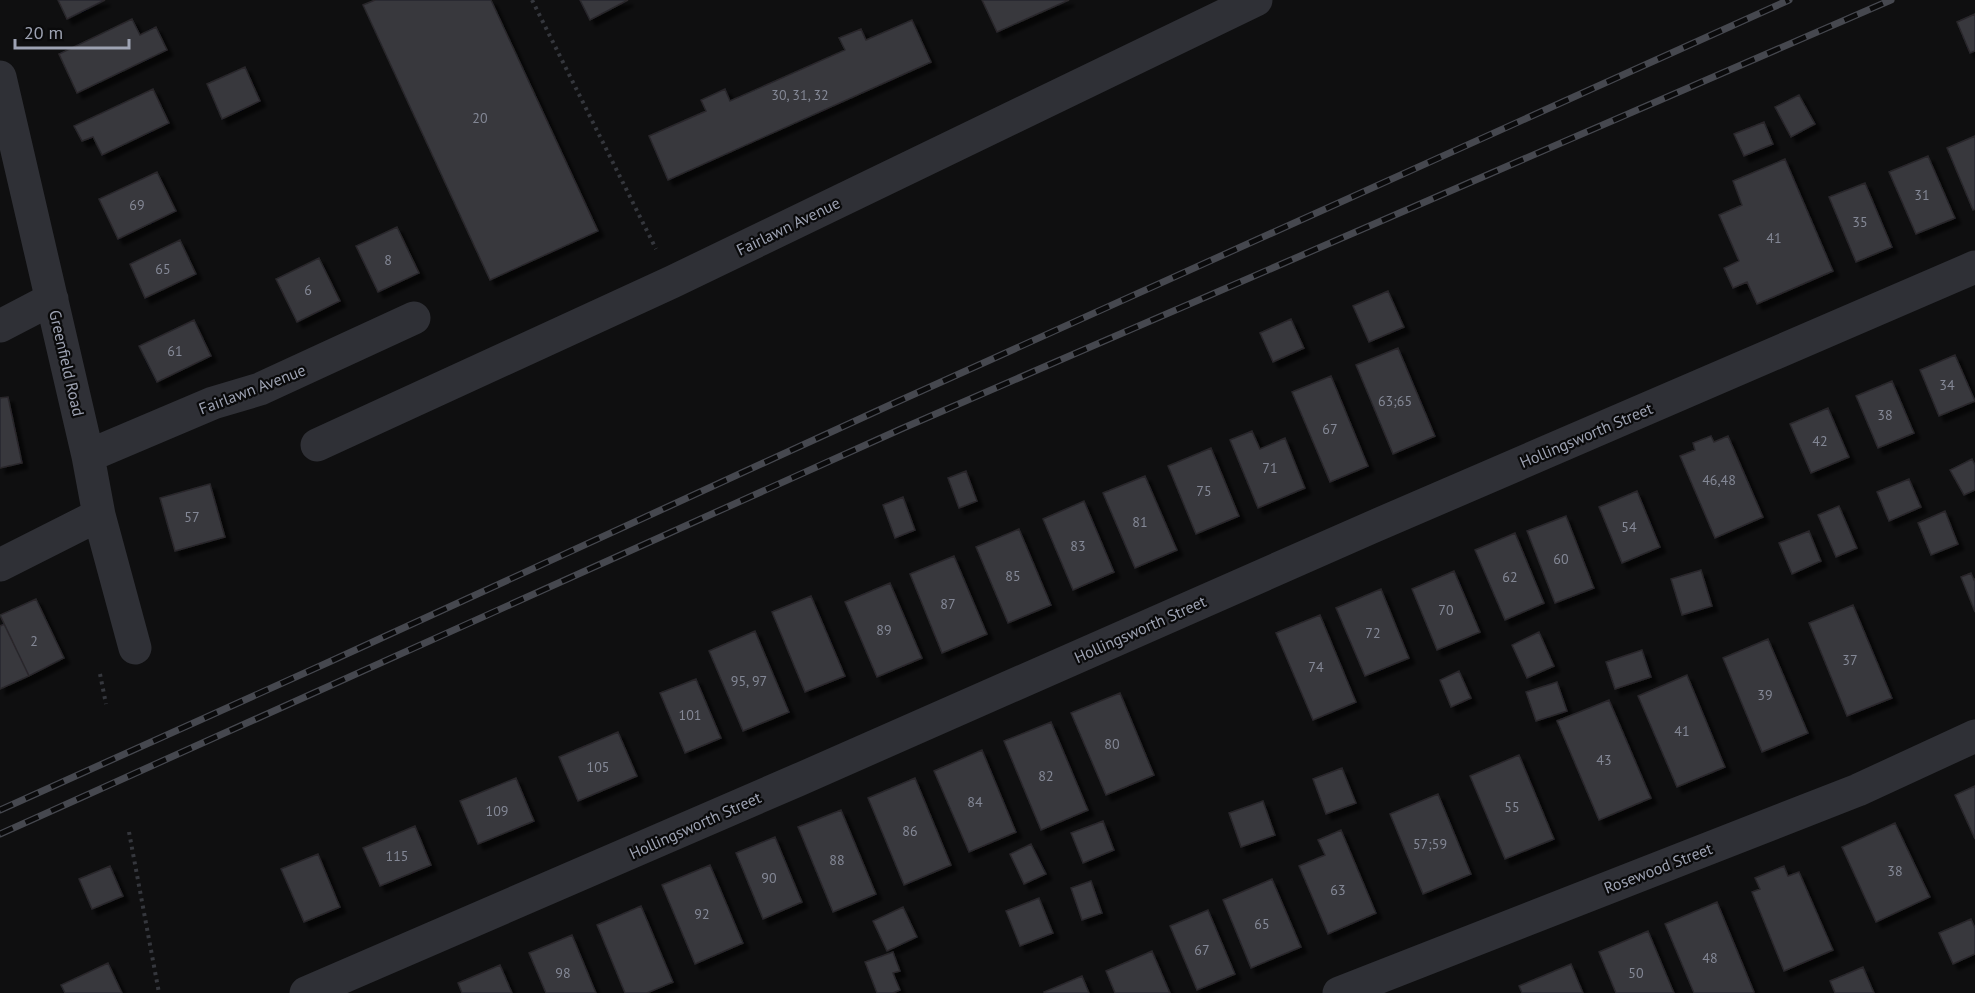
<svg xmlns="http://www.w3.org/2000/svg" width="1975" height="993" viewBox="0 0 1975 993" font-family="'PT Sans',sans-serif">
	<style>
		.building { fill: #38373d; stroke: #29282c; stroke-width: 1.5; filter: url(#shadow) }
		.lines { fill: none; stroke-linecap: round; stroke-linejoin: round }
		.path { stroke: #35373d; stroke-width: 4; stroke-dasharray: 3 4.5; stroke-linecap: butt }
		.minor { stroke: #2f3036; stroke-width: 33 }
		.rail-casing { stroke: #46484f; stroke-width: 7 }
		.rail { stroke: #0a0a0b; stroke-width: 4.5; stroke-dasharray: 14; stroke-linecap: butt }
		.labels { text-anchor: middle; stroke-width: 4.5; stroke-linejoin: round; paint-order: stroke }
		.number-label { font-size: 14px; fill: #848896 }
		.street-label { font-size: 16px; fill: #9ea3b3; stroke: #0a0a0b }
	</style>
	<defs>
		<filter id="shadow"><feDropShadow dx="5.5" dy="5.5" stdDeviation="1.5" flood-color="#0009"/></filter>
	</defs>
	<rect width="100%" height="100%" fill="#0f0f10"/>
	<!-- building -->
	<path class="building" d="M 58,0 L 105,0 L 67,19 Z
		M 375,0 L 491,0 L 598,231 L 490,280 L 363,5 Z
		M 580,0 L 628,0 L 590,20 Z
		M 982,0 L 1069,0 L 997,32 Z
		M 1975,14 L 1975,51 L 1970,53 L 1957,22 Z
		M 132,19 L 140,35 L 156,27 L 167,50 L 77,93 L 59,54 Z
		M 912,20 L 931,62 L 668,180 L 649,136 L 706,111 L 701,100 L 725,89 L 730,101 L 845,50 L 839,38 L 861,29 L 866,40 Z
		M 245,67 L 260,101 L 222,119 L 207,84 Z
		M 153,89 L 169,123 L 102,155 L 93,137 L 82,141 L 74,126 Z
		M 1799,95 L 1815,124 L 1791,137 L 1775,107 Z
		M 1764,122 L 1773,144 L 1744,156 L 1734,134 Z
		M 1975,136 L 1975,209 L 1973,210 L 1947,148 Z
		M 1928,156 L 1955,218 L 1916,234 L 1889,172 Z
		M 1785,159 L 1833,271 L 1757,304 L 1747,282 L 1733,288 L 1724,268 L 1739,261 L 1719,215 L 1742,205 L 1733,181 Z
		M 157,172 L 176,211 L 118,239 L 99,199 Z
		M 1865,183 L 1892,247 L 1856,262 L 1829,197 Z
		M 397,227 L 419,273 L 378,292 L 356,246 Z
		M 180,240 L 196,274 L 145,298 L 130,264 Z
		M 319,258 L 340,301 L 297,322 L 276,279 Z
		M 1388,291 L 1404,327 L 1369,342 L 1353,306 Z
		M 1291,319 L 1304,348 L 1273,362 L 1260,333 Z
		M 194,320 L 211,356 L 157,382 L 139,346 Z
		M 1398,348 L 1435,436 L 1393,454 L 1356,365 Z
		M 1955,355 L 1975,401 L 1939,416 L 1920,370 Z
		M 1331,376 L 1368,466 L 1330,482 L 1292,392 Z
		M 1892,381 L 1914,433 L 1878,448 L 1856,396 Z
		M 8,397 L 22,463 L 0,468 L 0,398 Z
		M 1828,408 L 1849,457 L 1811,473 L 1790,424 Z
		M 1252,431 L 1260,449 L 1285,438 L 1305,488 L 1258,508 L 1230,440 Z
		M 1711,436 L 1714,442 L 1728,436 L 1763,517 L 1715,538 L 1680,456 L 1695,450 L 1693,443 Z
		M 1211,448 L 1239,516 L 1196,534 L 1168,466 Z
		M 1972,459 L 1975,465 L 1975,490 L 1964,495 L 1950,470 Z
		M 966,471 L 977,501 L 959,508 L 948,478 Z
		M 1145,476 L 1177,550 L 1135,568 L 1103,493 Z
		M 1909,479 L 1921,507 L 1889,521 L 1877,492 Z
		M 210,484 L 225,537 L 175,551 L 160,498 Z
		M 1637,491 L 1660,547 L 1622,563 L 1599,507 Z
		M 903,497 L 915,530 L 895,538 L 883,505 Z
		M 1084,501 L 1114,572 L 1073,590 L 1043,519 Z
		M 1839,506 L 1857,548 L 1836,557 L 1818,515 Z
		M 1945,511 L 1958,544 L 1931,555 L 1918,523 Z
		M 1566,516 L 1594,588 L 1555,603 L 1527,531 Z
		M 1019,529 L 1051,605 L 1008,623 L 976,547 Z
		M 1809,531 L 1821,561 L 1792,574 L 1779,543 Z
		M 1515,533 L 1544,603 L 1505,620 L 1475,550 Z
		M 954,556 L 987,634 L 942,653 L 910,574 Z
		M 1701,570 L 1712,606 L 1682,615 L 1671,579 Z
		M 1454,571 L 1480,632 L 1437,650 L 1412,589 Z
		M 1971,573 L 1974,580 L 1975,579 L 1975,612 L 1961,577 Z
		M 890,583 L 922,658 L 877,677 L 845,602 Z
		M 1381,589 L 1409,658 L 1365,676 L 1336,608 Z
		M 811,596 L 845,676 L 805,692 L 772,612 Z
		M 36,599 L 64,658 L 29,676 L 0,615 Z
		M 1853,605 L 1892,698 L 1847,716 L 1809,623 Z
		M 1320,615 L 1356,702 L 1313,720 L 1276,633 Z
		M 4,624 L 29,676 L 0,689 L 0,626 Z
		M 755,631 L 789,712 L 743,731 L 709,651 Z
		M 1539,632 L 1554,666 L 1527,678 L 1512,645 Z
		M 1768,639 L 1808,733 L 1762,752 L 1723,658 Z
		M 1642,650 L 1651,677 L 1615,689 L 1606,662 Z
		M 1459,671 L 1471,698 L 1451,707 L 1440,680 Z
		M 1687,675 L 1725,767 L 1677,787 L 1638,696 Z
		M 696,679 L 721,738 L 685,753 L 660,693 Z
		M 1557,682 L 1567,711 L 1536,721 L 1526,692 Z
		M 1120,693 L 1154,775 L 1106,795 L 1071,713 Z
		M 1609,700 L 1651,798 L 1599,820 L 1557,721 Z
		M 1051,722 L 1088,810 L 1041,830 L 1004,741 Z
		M 618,732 L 637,776 L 578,801 L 559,757 Z
		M 982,750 L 1016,832 L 969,852 L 934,771 Z
		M 1519,755 L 1554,839 L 1505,859 L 1470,776 Z
		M 1342,768 L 1356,803 L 1326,814 L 1313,779 Z
		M 516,778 L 534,821 L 478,844 L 460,801 Z
		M 915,778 L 951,865 L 904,885 L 868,798 Z
		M 1975,786 L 1975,839 L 1955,795 Z
		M 1438,794 L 1471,874 L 1423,894 L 1390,814 Z
		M 1263,801 L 1275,835 L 1241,847 L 1229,813 Z
		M 841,810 L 876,894 L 833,912 L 798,827 Z
		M 1103,821 L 1114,850 L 1083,863 L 1071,833 Z
		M 1895,823 L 1930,897 L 1876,922 L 1842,847 Z
		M 415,826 L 431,865 L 380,886 L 363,848 Z
		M 1341,830 L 1376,913 L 1328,934 L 1299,866 L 1325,855 L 1318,840 Z
		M 775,837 L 802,902 L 763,919 L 736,853 Z
		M 1031,844 L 1046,874 L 1024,884 L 1010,854 Z
		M 318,854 L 340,907 L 304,922 L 281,869 Z
		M 710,865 L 743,943 L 695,964 L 662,885 Z
		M 110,866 L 123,896 L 92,909 L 79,879 Z
		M 1784,866 L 1788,876 L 1799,872 L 1833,950 L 1784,971 L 1752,892 L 1760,889 L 1755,878 Z
		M 1272,879 L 1301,947 L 1251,968 L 1223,900 Z
		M 1091,881 L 1102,913 L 1082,920 L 1071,888 Z
		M 1039,898 L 1053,933 L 1020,946 L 1006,911 Z
		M 1717,902 L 1754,992 L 1752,993 L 1694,993 L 1665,924 Z
		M 641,906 L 673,982 L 647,993 L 625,993 L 597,925 Z
		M 903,907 L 917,937 L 887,951 L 873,921 Z
		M 1208,910 L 1235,974 L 1197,990 L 1170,926 Z
		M 1971,919 L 1975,928 L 1975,954 L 1953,964 L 1939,933 Z
		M 1648,931 L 1674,993 L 1616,993 L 1599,952 Z
		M 572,935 L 596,993 L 546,993 L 529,953 Z
		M 1152,951 L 1170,993 L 1115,993 L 1106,971 Z
		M 893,952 L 900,971 L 893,973 L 900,990 L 893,993 L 877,993 L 865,962 Z
		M 108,963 L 122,993 L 65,993 L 61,985 Z
		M 1571,964 L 1583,993 L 1522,993 L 1519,986 Z
		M 500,965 L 512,993 L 462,993 L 458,983 Z
		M 1863,967 L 1874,993 L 1835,993 L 1830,981 Z
		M 1082,976 L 1089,993 L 1045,993 L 1044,992 Z"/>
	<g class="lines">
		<!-- path -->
		<path class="path" d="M 532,0 L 656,249
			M 100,674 L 106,704
			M 129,832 L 159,993"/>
		<!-- minor -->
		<path class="minor" d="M 0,77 L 88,456 L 99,515 L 135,648
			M 0,326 L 52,299
			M 317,445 L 672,282 L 1256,0
			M 88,456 L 213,403 L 260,389 L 414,318
			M 0,565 L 99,515
			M 306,993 L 798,780 L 1370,528 L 1975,267
			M 1339,993 L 1858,790 L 1975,736"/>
		<defs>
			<path id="rail" d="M 0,810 L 329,662 L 890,405 L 1789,0
				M 0,834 L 901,429 L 1891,0"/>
		</defs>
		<!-- rail casing -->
		<use href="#rail" class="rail-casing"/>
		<!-- rail -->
		<use href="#rail" class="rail"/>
	</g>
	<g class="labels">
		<!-- number labels -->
		<g class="number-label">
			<text x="800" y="100">30, 31, 32</text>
			<text x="480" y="123">20</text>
			<text x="1922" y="200">31</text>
			<text x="137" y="210">69</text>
			<text x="1860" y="227">35</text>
			<text x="1774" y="243">41</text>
			<text x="388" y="265">8</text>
			<text x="163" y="274">65</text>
			<text x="308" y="295">6</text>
			<text x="175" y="356">61</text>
			<text x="1947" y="390">34</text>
			<text x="1395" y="406">63;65</text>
			<text x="1885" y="420">38</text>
			<text x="1330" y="434">67</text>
			<text x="1820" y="446">42</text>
			<text x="1270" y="473">71</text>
			<text x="1719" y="485">46,48</text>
			<text x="1204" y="496">75</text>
			<text x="192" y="522">57</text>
			<text x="1140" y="527">81</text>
			<text x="1629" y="532">54</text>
			<text x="1078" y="551">83</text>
			<text x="1561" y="564">60</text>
			<text x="1013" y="581">85</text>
			<text x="1510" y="582">62</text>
			<text x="948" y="609">87</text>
			<text x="1446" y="615">70</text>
			<text x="884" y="635">89</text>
			<text x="1373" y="638">72</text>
			<text x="34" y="646">2</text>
			<text x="1850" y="665">37</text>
			<text x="1316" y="672">74</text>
			<text x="749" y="686">95, 97</text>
			<text x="1765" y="700">39</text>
			<text x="690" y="720">101</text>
			<text x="1682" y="736">41</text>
			<text x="1112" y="749">80</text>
			<text x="1604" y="765">43</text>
			<text x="598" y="772">105</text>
			<text x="1046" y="781">82</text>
			<text x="975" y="807">84</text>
			<text x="1512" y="812">55</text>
			<text x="497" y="816">109</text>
			<text x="910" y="836">86</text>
			<text x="1430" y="849">57;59</text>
			<text x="397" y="861">115</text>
			<text x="837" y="865">88</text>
			<text x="1895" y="876">38</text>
			<text x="769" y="883">90</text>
			<text x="1338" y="895">63</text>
			<text x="702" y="919">92</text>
			<text x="1262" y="929">65</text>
			<text x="1202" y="955">67</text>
			<text x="1710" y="963">48</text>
			<text x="563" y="978">98</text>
			<text x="1636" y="978">50</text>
		</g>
		<!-- street labels -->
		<g class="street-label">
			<text transform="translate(788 226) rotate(-26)" y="6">Fairlawn Avenue</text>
			<text transform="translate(67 363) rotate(77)" y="6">Greenfield Road</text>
			<text transform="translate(252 389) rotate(-21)" y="6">Fairlawn Avenue</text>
			<text transform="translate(1586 435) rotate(-23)" y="6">Hollingsworth Street</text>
			<text transform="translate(1140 629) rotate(-24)" y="6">Hollingsworth Street</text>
			<text transform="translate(695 825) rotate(-24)" y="6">Hollingsworth Street</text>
			<text transform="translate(1658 868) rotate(-21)" y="6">Rosewood Street</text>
		</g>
	</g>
	<!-- scale -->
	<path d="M15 39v9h114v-9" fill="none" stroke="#9ea3b3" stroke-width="3"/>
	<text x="24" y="39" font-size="18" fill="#9ea3b3" stroke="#0a0a0b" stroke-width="4.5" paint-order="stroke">20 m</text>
</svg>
